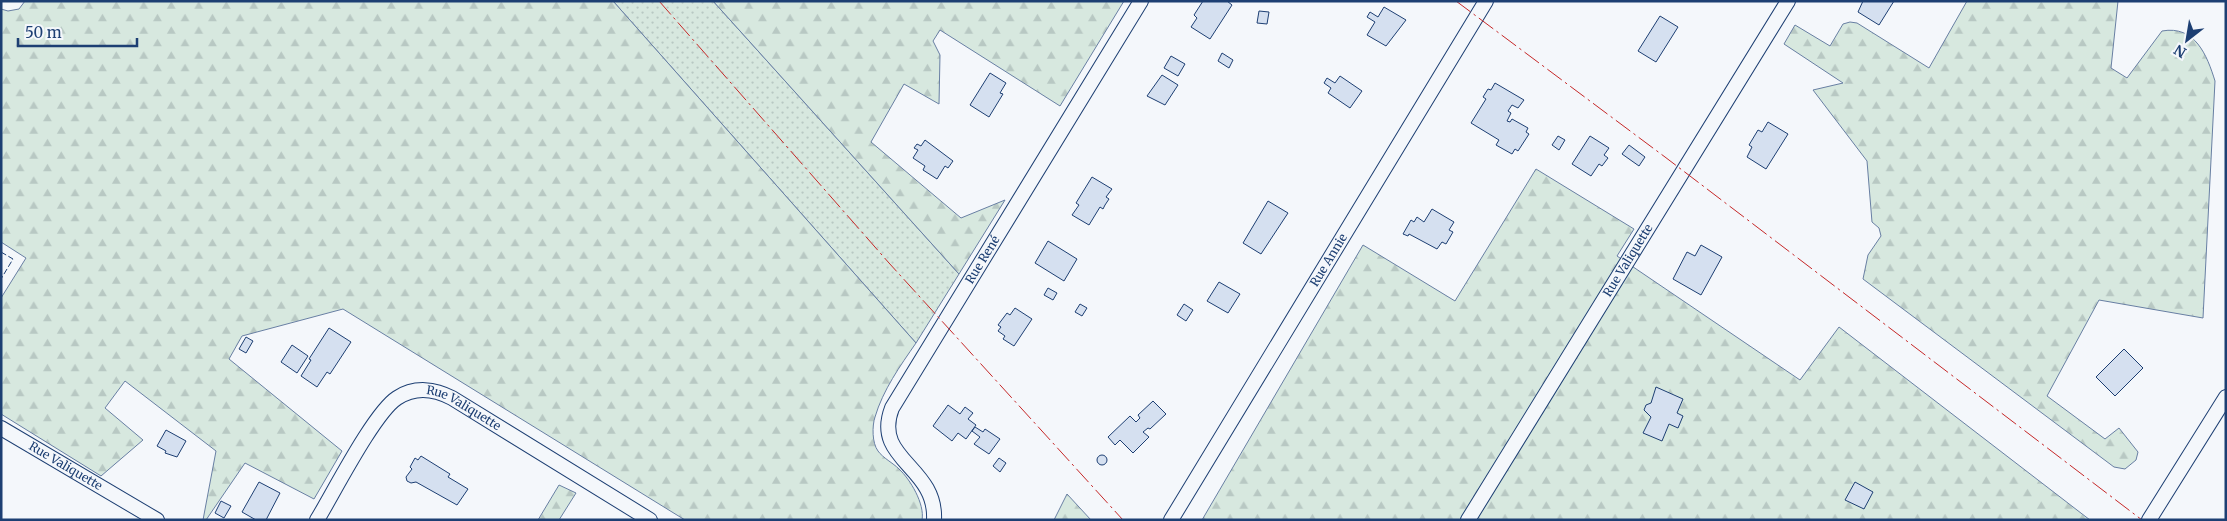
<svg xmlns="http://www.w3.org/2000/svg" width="2227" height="521" viewBox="0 0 2227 521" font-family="Merriweather,serif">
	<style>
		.grass { fill: url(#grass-dots); stroke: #687fa3 }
		.forest { fill: url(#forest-firs); stroke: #687fa3 }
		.building { fill: #d5e0f0; stroke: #1d3f73 }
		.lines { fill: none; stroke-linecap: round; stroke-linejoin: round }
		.street-casing { stroke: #1d3f73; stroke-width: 16 }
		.street { stroke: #f4f7fb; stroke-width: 14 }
		.fence { stroke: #1d3f73; stroke-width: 1; stroke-dasharray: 6 2.5; stroke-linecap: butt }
		.power { stroke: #c62828; stroke-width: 1; stroke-dasharray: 18 4 2.5 4; stroke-linecap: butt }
		.labels { text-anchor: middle; stroke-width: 4; stroke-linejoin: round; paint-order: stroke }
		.street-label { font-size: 12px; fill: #1d3f73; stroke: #f4f7fb }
	</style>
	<defs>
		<pattern id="grass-dots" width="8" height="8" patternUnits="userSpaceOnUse" patternTransform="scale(1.25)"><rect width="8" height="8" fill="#d7e8df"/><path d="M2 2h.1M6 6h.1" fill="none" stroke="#b8c8c3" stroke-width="1.8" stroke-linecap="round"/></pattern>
		<pattern id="forest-firs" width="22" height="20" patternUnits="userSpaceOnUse" patternTransform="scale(1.25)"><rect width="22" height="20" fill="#d7e8df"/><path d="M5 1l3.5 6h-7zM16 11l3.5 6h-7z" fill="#b8c8c3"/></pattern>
	</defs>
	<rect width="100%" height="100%" fill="#f4f7fb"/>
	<!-- grass -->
	<path class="grass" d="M 613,1 L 713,1 L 959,274 L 916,343 Z"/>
	<!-- forest -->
	<path class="forest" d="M 25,1 L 613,1 L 916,343 C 900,366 883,390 875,417 C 872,426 872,443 878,451 C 883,458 893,463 899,469 C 910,479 925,504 922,520 L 685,520 L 343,309 L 242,336 L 229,359 L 342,451 L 314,499 L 245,463 L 206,520 L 203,520 L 216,451 L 125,381 L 105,408 L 143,440 L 101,476 L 1,414 L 1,298 L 26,258 L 1,242 L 1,9 L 8,11 L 19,9 Z
		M 713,1 L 1124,1 L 1060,106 L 940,30 L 933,41 L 940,55 L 939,104 L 904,84 L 871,142 L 961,218 L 1005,200 L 959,274 Z
		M 1967,1 L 2118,1 L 2111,68 L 2127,78 L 2162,31 C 2195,25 2207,55 2215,81 L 2203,318 L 2099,300 L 2047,396 L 2105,439 L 2119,428 L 2138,452 L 2136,460 L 2125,469 L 2114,467 L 1863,279 L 1868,255 L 1881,236 L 1879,228 L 1872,222 L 1867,161 L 1813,90 L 1843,83 L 1784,44 L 1795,25 L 1830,46 L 1843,24 L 1850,22 L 1857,23 L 1929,68 Z
		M 1536,169 L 1634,229 L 1617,256 L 1800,380 L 1839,327 L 2090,520 L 1202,520 L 1363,245 L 1455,301 Z
		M 559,485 L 576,493 L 559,520 L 538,520 Z
		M 1067,494 L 1091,520 L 1054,520 Z"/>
	<!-- building -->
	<path class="building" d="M 1203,1 L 1227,1 L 1232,5 L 1210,39 L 1191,27 L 1197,18 L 1194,15 Z
		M 1863,1 L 1894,1 L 1879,25 L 1858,12 Z
		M 1384,7 L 1406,20 L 1386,46 L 1367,35 L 1375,22 L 1367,17 L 1370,12 L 1378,17 Z
		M 1259,11 L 1269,12 L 1267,24 L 1257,23 Z
		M 1660,16 L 1678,27 L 1656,62 L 1638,51 Z
		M 1222,53 L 1233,60 L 1229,68 L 1218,61 Z
		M 1171,56 L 1185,64 L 1178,76 L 1164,68 Z
		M 990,73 L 1006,83 L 1000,93 L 1003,94 L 989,117 L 970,105 Z
		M 1162,75 L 1178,85 L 1165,105 L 1147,96 Z
		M 1340,76 L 1362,91 L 1350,108 L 1328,93 L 1331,88 L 1324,83 L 1327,78 L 1335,83 Z
		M 1495,83 L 1524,100 L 1518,108 L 1512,105 L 1508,111 L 1511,113 L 1507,121 L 1510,122 L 1512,119 L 1528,128 L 1526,132 L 1529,134 L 1518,151 L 1515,149 L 1512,154 L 1496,145 L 1499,140 L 1471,123 L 1486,99 L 1483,97 L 1488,89 L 1491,90 Z
		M 1768,122 L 1788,134 L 1766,169 L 1747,157 L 1752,147 L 1749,145 L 1758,130 L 1762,132 Z
		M 1558,136 L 1565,140 L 1559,150 L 1552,145 Z
		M 1590,136 L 1609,148 L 1604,155 L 1608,158 L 1602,166 L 1599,164 L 1591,176 L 1572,164 Z
		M 925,140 L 953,161 L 948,168 L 945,166 L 937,179 L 923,170 L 925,166 L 913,158 L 918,150 L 914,148 L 917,144 L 921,146 Z
		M 1629,145 L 1645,157 L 1639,166 L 1622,154 Z
		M 1092,177 L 1112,189 L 1106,197 L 1109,199 L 1105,205 L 1103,209 L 1100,207 L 1089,225 L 1072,215 L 1079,205 L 1076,203 Z
		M 1268,201 L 1288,213 L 1261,254 L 1243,243 Z
		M 1432,209 L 1454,222 L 1449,230 L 1453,232 L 1446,244 L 1442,242 L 1437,249 L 1409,234 L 1408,236 L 1403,234 L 1411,220 L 1414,222 L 1417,217 L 1424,222 Z
		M 1048,241 L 1077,259 L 1064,281 L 1035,263 Z
		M 1701,245 L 1722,257 L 1701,295 L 1673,279 L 1687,252 L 1695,256 Z
		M 1219,282 L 1240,294 L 1228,313 L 1207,301 Z
		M 1048,288 L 1057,293 L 1053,300 L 1044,295 Z
		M 1080,304 L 1087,308 L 1082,316 L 1075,312 Z
		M 1184,304 L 1193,310 L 1186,321 L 1177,315 Z
		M 1015,308 L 1032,319 L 1014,346 L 1003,339 L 1005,336 L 998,331 L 1001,327 L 998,325 L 1007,313 L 1010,315 Z
		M 329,328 L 351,342 L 330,374 L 327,372 L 317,387 L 301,376 L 311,360 L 309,359 Z
		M 246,337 L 253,341 L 246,353 L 239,349 Z
		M 292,345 L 308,356 L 297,373 L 281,362 Z
		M 2124,349 L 2143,368 L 2115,396 L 2096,377 Z
		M 1656,387 L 1683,399 L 1677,413 L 1683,416 L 1678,428 L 1669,424 L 1662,441 L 1643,433 L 1651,417 L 1644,410 L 1646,405 L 1651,403 Z
		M 1153,401 L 1166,414 L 1150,429 L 1148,428 L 1143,432 L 1149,437 L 1133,453 L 1120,440 L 1115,445 L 1108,437 L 1130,416 L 1136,422 L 1140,418 L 1138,415 Z
		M 948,405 L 960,414 L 965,407 L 973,413 L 968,419 L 976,425 L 966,439 L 958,433 L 952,441 L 933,426 Z
		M 975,427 L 983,432 L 985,429 L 1000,439 L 989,454 L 974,444 L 980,437 L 972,431 Z
		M 166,430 L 186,441 L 177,457 L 165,453 L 166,451 L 157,446 Z
		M1097 460a5 5 0 1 1 10 0a5 5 0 1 1-10 0Z
		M 421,456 L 450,474 L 448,477 L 468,489 L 457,505 L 416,482 L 411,483 L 407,481 L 406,477 L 412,469 L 410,467 L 415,458 L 418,460 Z
		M 999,458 L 1006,463 L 1000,472 L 993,466 Z
		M 259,482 L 280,493 L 266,520 L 256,520 L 242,512 Z
		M 1855,482 L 1873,492 L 1864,509 L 1845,500 Z
		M 221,501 L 231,506 L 224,518 L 215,513 Z"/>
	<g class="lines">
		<defs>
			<g id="street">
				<path id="s1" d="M 1,428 L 157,520"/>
				<path id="s2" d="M 317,520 C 334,492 374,413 397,398 C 415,386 435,389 452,398 L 650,520"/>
				<path id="s3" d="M 934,520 C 937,466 872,460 892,408 L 1141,1"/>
				<path id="s4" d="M 1171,520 L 1486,1"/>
				<path id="s5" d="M 1468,520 L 1788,1"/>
				<path d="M 2149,520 L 2226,397"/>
			</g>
		</defs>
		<!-- street casing -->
		<use href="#street" class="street-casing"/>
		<!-- street -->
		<use href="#street" class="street"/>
		<!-- fence -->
		<path class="fence" d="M 1,252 L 13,259 L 1,279"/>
		<!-- power -->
		<path class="power" d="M 659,1 L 889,263 L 1123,520
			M 1456,1 L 1665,157 L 2142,520"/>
	</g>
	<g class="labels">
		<!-- street labels -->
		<g class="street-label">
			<text dy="4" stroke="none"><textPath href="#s3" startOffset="300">Rue René</textPath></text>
			<text dy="4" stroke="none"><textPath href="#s4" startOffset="304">Rue Annie</textPath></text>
			<text dy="4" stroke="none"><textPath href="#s5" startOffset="305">Rue Valiquette</textPath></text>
			<text dy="4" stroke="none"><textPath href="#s2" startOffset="219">Rue Valiquette</textPath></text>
			<text dy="4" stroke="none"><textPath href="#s1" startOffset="75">Rue Valiquette</textPath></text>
		</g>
	</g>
	<!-- border -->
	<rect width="2227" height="521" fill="none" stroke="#1d3f73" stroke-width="5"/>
	<!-- north arrow -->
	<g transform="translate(2187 40) rotate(211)" stroke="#f4f7fb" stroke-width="4" paint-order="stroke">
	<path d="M0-4L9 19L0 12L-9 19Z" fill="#1d3f73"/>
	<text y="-8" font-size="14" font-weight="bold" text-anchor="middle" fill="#1d3f73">N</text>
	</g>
	<!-- scale -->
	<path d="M18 38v8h119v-8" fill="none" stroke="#1d3f73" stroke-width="2.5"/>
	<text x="25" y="38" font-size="15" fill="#1d3f73" stroke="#f4f7fb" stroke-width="4" paint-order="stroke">50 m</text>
</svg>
